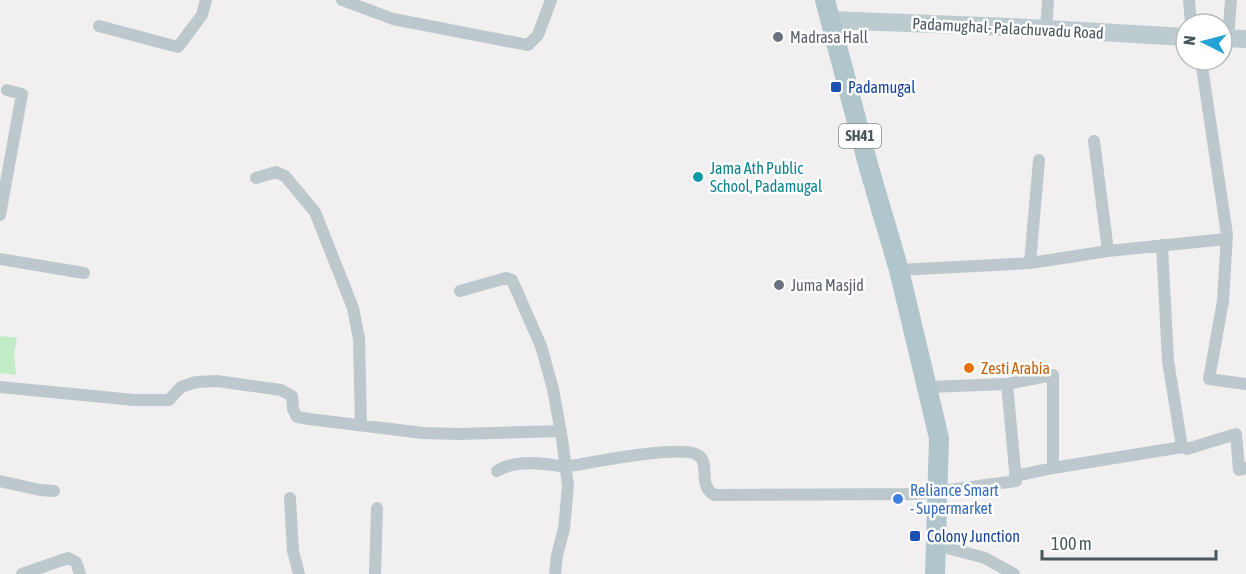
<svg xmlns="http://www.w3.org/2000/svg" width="1246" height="574" viewBox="0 0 1246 574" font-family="'Asap Condensed',sans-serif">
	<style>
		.green { fill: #c1ecc6 }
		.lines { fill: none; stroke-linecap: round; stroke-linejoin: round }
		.minor { stroke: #bcc8cb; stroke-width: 12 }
		.secondary { stroke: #bccbd0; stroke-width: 18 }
		.primary { stroke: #b1c6cc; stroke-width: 20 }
		.worship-dot { fill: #6b7280; stroke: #fff; stroke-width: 2 }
		.transit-dot { fill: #1a4fb4; stroke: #fff; stroke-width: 2 }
		.culture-dot { fill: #0f9aa8; stroke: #fff; stroke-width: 2 }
		.food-dot { fill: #e8710a; stroke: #fff; stroke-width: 2 }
		.shop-dot { fill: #3f7fe0; stroke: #fff; stroke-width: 2 }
		.labels { text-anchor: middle; stroke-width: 5; stroke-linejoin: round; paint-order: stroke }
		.shield { fill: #fff; stroke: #808a8d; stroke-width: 1.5 }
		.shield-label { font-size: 15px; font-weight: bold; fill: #49585c }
		.street-label { font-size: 16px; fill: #49585c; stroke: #fff }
		.worship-label { font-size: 16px; fill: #5b616d; stroke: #fff; text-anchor: start }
		.transit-label { font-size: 16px; fill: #164399; stroke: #fff; text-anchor: start }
		.culture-label { font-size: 16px; fill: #0d838f; stroke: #fff; text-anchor: start }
		.food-label { font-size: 16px; fill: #c56008; stroke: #fff; text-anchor: start }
		.shop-label { font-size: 16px; fill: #366cbe; stroke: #fff; text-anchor: start }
	</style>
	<rect width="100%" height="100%" fill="#f2eff0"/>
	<!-- green -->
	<path class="green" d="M 0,336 L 17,338 L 14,354 L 16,375 L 0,373 Z"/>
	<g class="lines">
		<!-- minor -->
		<path class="minor" d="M 342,0 L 393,19 L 528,45 L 538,35 L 551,0
			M 1189,0 L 1191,24
			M 99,26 L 178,47 L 202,15 L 206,0
			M 1046,30 L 1048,0
			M 1228,39 L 1231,0
			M 1201,60 L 1227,235 L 1223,301 L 1209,379 L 1246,384
			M 1094,141 L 1108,251
			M 256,178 L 276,172 L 285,176 L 315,212 L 353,308 L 359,339 L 361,425
			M 0,215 L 22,94 L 7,90
			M 0,259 L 84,273
			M 1030,263 L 1039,160
			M 899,270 L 1030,263 L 1108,251 L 1226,239
			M 460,291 L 506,278 L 512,280 L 541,346 L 553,389 L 562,439 L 568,486 L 564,529 L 557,555 L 555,574
			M 0,387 L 134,400 L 169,400 L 181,387 L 196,382 L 217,381 L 281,390 L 292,396 L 293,409 L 297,417 L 309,419 L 423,433 L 459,434 L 561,431
			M 928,387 L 1007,384 L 1053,375 L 1053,468 L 1182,447 L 1168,361 L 1162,245
			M 1187,449 L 1236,434 L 1239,470 L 1246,468
			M 497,471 C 515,459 544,463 565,467 C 589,463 681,444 698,455 C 711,464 697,484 714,495 L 919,494 L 1016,481 L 1007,384
			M 1015,476 L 1053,468
			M 0,481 L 40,490 L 54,491
			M 290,498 L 293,551 L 299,574
			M 936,545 L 985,558 L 1014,574
			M 22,574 L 68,558 L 76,562 L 80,574
			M 375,574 L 377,508"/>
		<!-- secondary -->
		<path class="secondary" d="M 830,20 L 1010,27 L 1186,37
			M 1222,38 L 1246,39"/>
		<!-- primary -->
		<path class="primary" d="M 825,0 L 869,168 L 899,270 L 939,438 L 935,574"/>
	</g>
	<!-- markers -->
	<g class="worship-dot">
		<circle cx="778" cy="37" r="6"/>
		<circle cx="779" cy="285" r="6"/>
	</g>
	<g class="transit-dot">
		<rect x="830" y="81" width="12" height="12" rx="3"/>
		<rect x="909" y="530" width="12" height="12" rx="3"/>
	</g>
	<circle class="culture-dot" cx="698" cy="177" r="6"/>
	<circle class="food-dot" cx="969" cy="368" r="6"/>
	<circle class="shop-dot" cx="898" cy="499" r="6"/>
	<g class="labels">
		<!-- shield labels -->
		<rect class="shield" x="839" y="124" width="42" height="24" rx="4.5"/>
		<g class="shield-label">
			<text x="860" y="141">SH41</text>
		</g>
		<!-- street labels -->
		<g class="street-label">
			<text transform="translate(1008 28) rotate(3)" y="6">Padamughal- Palachuvadu Road</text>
		</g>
		<!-- worship labels -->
		<g class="worship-label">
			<text x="790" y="43">Madrasa Hall</text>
			<text x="791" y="291">Juma Masjid</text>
		</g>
		<!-- transit labels -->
		<g class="transit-label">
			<text x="848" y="93">Padamugal</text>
			<text x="927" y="542">Colony Junction</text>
		</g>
		<!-- culture labels -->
		<g class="culture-label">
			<text x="710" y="174">Jama Ath Public<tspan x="710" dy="18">School, Padamugal</tspan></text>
		</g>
		<!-- food labels -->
		<g class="food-label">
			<text x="981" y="374">Zesti Arabia</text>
		</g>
		<!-- shop labels -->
		<g class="shop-label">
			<text x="910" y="496">Reliance Smart<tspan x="910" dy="18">- Supermarket</tspan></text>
		</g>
	</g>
	<!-- north arrow -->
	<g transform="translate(1204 42) rotate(276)"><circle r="28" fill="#ffffff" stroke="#b6bcbe" stroke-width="1.5"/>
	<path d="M0-4.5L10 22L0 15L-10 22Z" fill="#26a3d6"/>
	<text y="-9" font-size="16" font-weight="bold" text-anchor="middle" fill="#49585c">N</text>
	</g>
	<!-- scale -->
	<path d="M1042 550v9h174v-9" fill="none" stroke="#49585c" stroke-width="3"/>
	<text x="1051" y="550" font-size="18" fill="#49585c" stroke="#ffffff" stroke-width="4.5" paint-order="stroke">100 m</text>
</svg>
